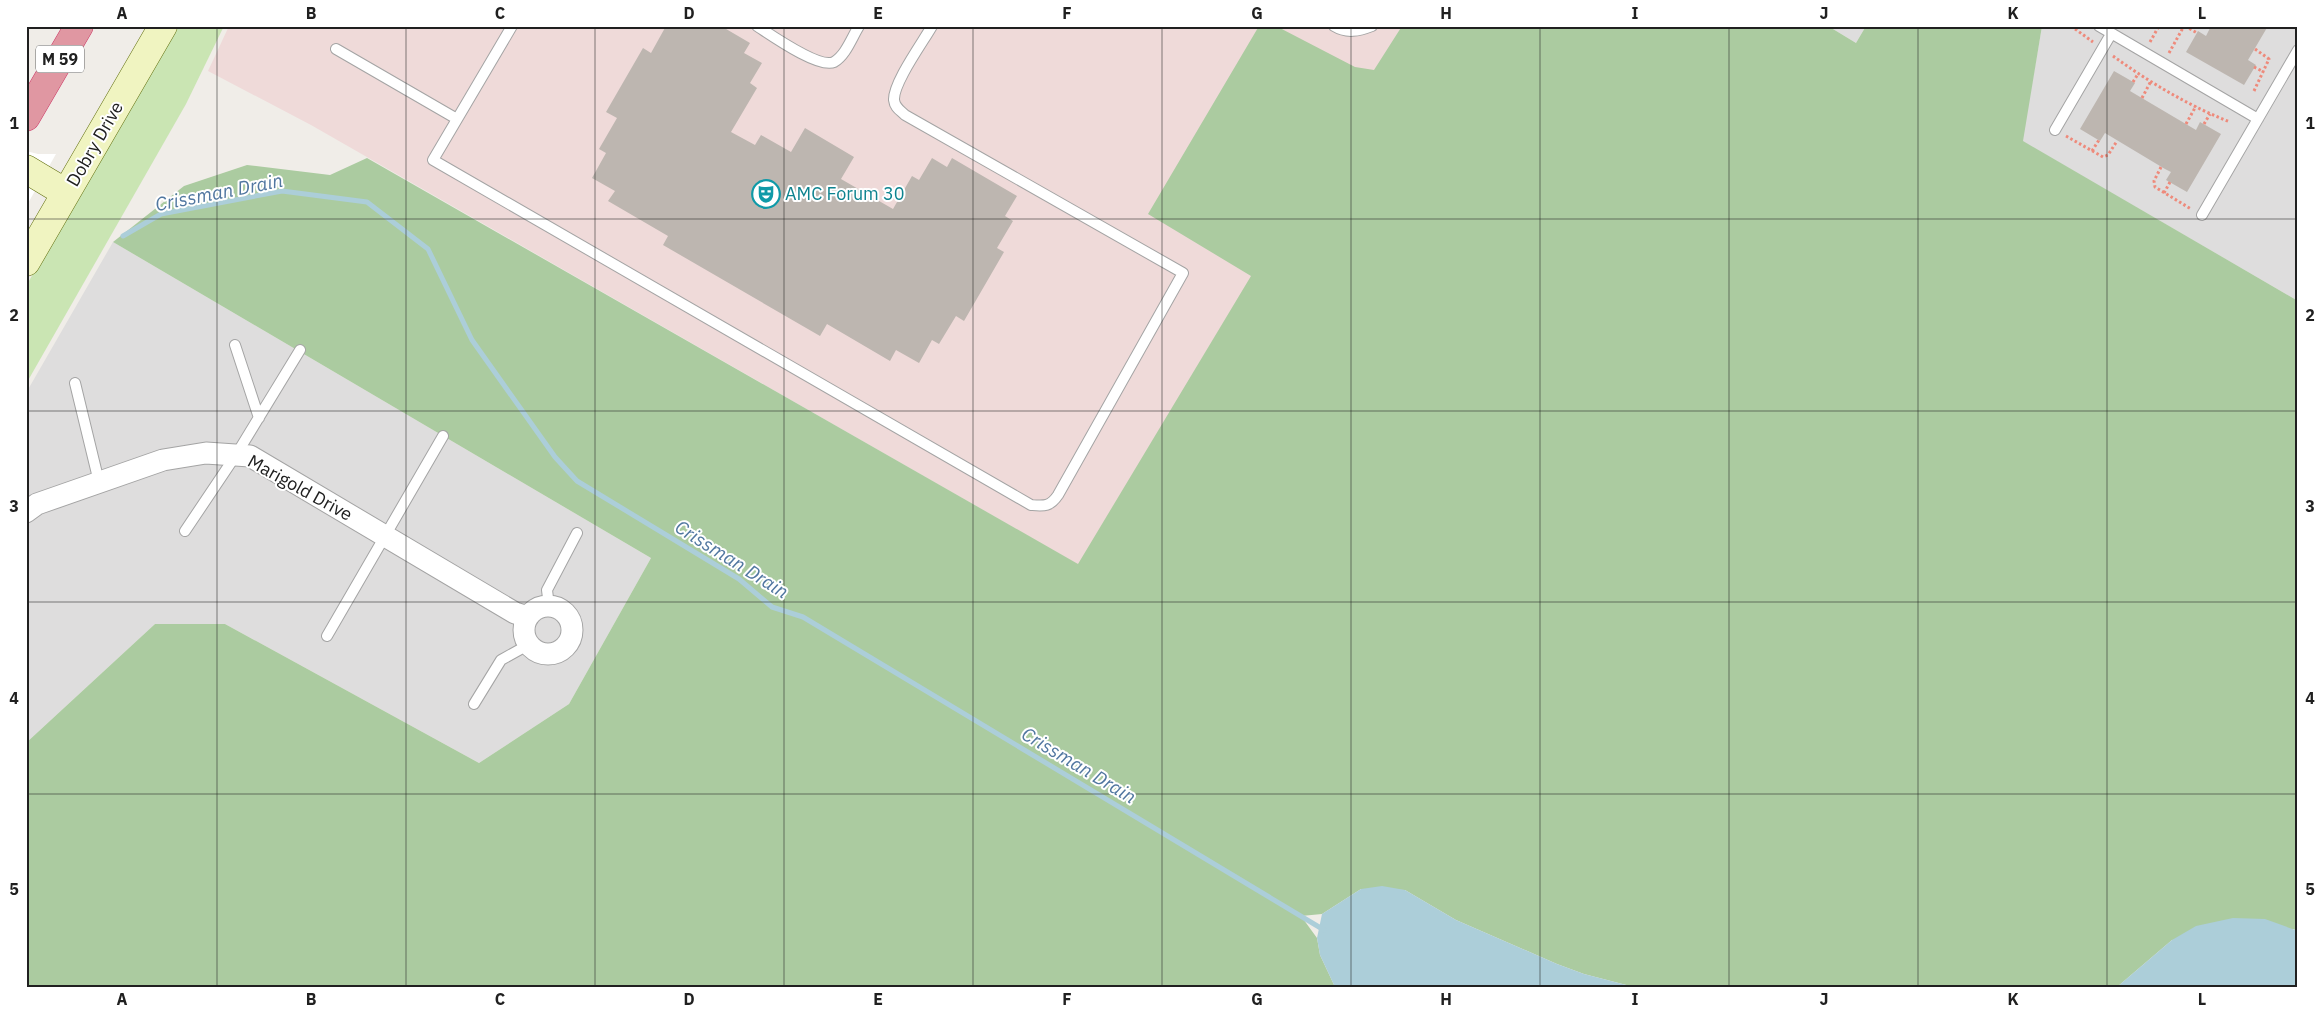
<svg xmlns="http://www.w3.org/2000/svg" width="2324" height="1013" viewBox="0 0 2324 1013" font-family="'IBM Plex Sans',sans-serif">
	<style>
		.residential { fill: #dedddd }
		.commercial { fill: #efdad9 }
		.grass { fill: #cae5b3 }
		.forest { fill: #abcba0 }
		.water { fill: #acced9 }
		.pier { fill: #fff }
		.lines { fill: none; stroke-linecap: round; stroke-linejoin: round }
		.stream { stroke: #acced9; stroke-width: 5 }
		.building { fill: #bdb6b0 }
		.lane-casing { stroke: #a4a4a4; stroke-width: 12 }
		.street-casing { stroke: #a4a4a4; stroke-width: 23 }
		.secondary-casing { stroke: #62700f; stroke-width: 29 }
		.highway-casing { stroke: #cc3765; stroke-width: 29 }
		.path { stroke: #ee8a7b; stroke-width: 3; stroke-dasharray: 2.5 2.5; stroke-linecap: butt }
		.lane { stroke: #fff; stroke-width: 10 }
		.street { stroke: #fff; stroke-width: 21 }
		.secondary { stroke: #f0f4c1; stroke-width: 28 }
		.highway { stroke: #e097a2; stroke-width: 28 }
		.grid { fill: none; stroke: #202020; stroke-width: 1; stroke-opacity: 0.55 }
		.labels { text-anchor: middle; stroke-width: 4; stroke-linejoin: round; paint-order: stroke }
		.shield { fill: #fff; stroke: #636363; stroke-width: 1 }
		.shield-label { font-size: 16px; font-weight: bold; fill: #202020 }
		.street-label { font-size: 18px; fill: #202020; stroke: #fff }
		.culture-label { font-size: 18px; fill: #0d838f; stroke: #fff; text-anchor: start }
		.water-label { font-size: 19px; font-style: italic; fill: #5177a0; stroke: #fff }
		.neatline { fill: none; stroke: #202020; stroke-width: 2 }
		.grid-label { font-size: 16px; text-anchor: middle; font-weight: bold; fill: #202020 }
	</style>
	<rect width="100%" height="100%" fill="#f0ede8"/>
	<!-- residential -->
	<path class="residential" d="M 1828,26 L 1866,26 L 1856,43 Z
		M 2042,26 L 2298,26 L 2298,301 L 2022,141 Z
		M 113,242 L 651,558 L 569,704 L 479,763 L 225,624 L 155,624 L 26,743 L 26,393 Z"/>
	<!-- commercial -->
	<path class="commercial" d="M 229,26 L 1402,26 L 1079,565 L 311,125 L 208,71 Z"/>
	<!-- grass -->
	<path class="grass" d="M 177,26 L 224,26 L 186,104 L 26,384 L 26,286 Z"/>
	<!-- forest -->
	<path class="forest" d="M 1259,26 L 1276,26 L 1355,67 L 1374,70 L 1402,26 L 1828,26 L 1856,43 L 1866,26 L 2042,26 L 2023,141 L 2298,301 L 2298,931 L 2293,929 L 2172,940 L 2117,987 L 1634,987 L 1584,974 L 1557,964 L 1456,920 L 1405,890 L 1361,889 L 1322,914 L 1301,916 L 1317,938 L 1320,955 L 1335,987 L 26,987 L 26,743 L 155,624 L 225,624 L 479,763 L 569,704 L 651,558 L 113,242 L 184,186 L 247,165 L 330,175 L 367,158 L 1078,564 L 1251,276 L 1148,214 Z"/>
	<!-- water -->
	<path class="water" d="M 1382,886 L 1405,890 L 1456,920 L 1557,964 L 1584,974 L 1634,987 L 1335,987 L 1320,955 L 1317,938 L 1322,914 L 1361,889 Z
		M 2233,918 L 2265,919 L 2298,931 L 2298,987 L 2117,987 L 2172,940 L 2196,926 Z"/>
	<!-- pier -->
	<path class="pier" d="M 26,151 L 38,154 L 56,154 L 27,205 Z"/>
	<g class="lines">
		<!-- stream -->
		<path class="stream" d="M 123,236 L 161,214 L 282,191 L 367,202 L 428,249 L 472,340 L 555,457 L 577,481 L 739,579 L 772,607 L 803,617 L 1324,930"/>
	</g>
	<!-- building -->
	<path class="building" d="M 666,26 L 721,26 L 750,43 L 744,53 L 762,63 L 750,83 L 757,88 L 731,132 L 755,145 L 761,135 L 791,152 L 805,128 L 854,157 L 841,179 L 893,209 L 912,176 L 919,180 L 932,158 L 947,167 L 952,158 L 1017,196 L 1005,216 L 1013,221 L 997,248 L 1004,252 L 964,321 L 956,316 L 939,344 L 932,340 L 919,363 L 896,350 L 890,361 L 827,324 L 820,336 L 663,245 L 668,236 L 608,201 L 615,191 L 592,178 L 606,153 L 599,149 L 617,118 L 606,112 L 643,48 L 651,53 Z
		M 2211,26 L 2268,26 L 2248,60 L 2256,65 L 2244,85 L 2186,52 L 2198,31 L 2206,36 Z
		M 2114,71 L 2135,83 L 2130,91 L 2196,130 L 2200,122 L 2221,134 L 2187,192 L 2166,180 L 2171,172 L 2165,169 L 2105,133 L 2100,141 L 2080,129 Z"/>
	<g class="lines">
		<defs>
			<path id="lane" d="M 512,26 L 433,160 L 1031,505 C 1044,506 1050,507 1058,495 L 1183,273 L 905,115 C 900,110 895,108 894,100 C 893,83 923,42 932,26
				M 757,26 C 771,35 819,69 834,62 C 846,55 852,37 859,26
				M 1334,26 C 1347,34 1359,31 1372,26
				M 2099,26 L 2258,119
				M 336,49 L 457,119
				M 2055,130 L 2111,34
				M 2202,215 L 2298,50
				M 235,345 L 259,418
				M 75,383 L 99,482
				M 185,531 L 236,455 L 300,350
				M 549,606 L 547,590 L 577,533
				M 327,636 L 443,436
				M 474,704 L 501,660 L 528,645"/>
			<path id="street" d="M 26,512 L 37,504 L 163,460 L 206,453 L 250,456 L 515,613 L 528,617
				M524 630a24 24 0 1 1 48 0a24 24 0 1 1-48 0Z"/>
			<path id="secondary" d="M 26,169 L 66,193
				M 26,262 L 163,26"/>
			<path id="highway" d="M 26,117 L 79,26"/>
		</defs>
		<!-- lane casing -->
		<use href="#lane" class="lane-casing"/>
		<!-- street casing -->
		<use href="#street" class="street-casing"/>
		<!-- secondary casing -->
		<use href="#secondary" class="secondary-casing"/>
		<!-- highway casing -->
		<use href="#highway" class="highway-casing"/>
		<!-- path -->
		<path class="path" d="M 2071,26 L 2093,42
			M 2185,26 L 2197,33
			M 2150,42 L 2159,26
			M 2169,53 L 2184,26
			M 2113,56 C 2149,82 2189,106 2230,122
			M 2254,67 L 2264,72
			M 2133,82 L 2138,74
			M 2254,91 L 2269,59 L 2255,49
			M 2142,98 L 2151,81
			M 2186,124 L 2196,106
			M 2204,124 L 2210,114
			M 2066,136 L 2103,157 L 2108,155 L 2117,141
			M 2092,151 L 2099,140
			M 2161,167 L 2154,181 L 2155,187 L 2191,209
			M 2164,193 L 2170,182"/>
		<!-- lane -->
		<use href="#lane" class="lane"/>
		<!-- street -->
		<use href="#street" class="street"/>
		<!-- secondary -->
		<use href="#secondary" class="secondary"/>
		<!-- highway -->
		<use href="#highway" class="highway"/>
	</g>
	<!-- grid -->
	<path class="grid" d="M 217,26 L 217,987M 406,26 L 406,987M 595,26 L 595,987M 784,26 L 784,987M 973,26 L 973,987M 1162,26 L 1162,987M 1351,26 L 1351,987M 1540,26 L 1540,987M 1729,26 L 1729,987M 1918,26 L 1918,987M 2107,26 L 2107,987M 26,219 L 2298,219M 26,411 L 2298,411M 26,602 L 2298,602M 26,794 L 2298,794"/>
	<!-- icons -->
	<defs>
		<symbol id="theatre-ring" viewBox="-11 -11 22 22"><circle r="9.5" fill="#fff" stroke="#0f9aa8" stroke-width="1.5"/><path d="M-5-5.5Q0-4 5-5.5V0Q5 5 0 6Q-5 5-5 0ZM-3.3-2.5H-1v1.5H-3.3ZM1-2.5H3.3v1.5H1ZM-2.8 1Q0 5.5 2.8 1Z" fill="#0f9aa8"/></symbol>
	</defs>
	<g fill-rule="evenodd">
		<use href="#theatre-ring" x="750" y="178" width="32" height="32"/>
	</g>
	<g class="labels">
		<!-- shield labels -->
		<rect class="shield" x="36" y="45.5" width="48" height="27" rx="4"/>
		<g class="shield-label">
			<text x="60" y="65">M 59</text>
		</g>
		<!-- street labels -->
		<g class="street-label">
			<text transform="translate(95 144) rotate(-60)" y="6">Dobry Drive</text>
			<text transform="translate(300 488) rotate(29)" y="6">Marigold Drive</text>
		</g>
		<!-- culture labels -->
		<g class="culture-label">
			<text x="785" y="200">AMC Forum 30</text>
		</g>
		<!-- water labels -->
		<g class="water-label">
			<text transform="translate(219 192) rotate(-11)" y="7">Crissman Drain</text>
			<text transform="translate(732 559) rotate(32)" y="7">Crissman Drain</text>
			<text transform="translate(1079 765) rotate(31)" y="7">Crissman Drain</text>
		</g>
	</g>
	<!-- border -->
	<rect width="2324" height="1013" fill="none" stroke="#ffffff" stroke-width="55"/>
	<rect x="28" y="28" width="2268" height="958" class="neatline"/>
	<g class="grid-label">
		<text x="122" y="19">A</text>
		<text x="311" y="19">B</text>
		<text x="500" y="19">C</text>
		<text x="689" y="19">D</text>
		<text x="878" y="19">E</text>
		<text x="1067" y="19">F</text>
		<text x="1257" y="19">G</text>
		<text x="1446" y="19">H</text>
		<text x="1635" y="19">I</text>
		<text x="1824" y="19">J</text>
		<text x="2013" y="19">K</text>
		<text x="2202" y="19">L</text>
		<text x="14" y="129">1</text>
		<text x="2310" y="129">1</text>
		<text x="14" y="321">2</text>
		<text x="2310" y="321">2</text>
		<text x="14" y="512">3</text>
		<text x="2310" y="512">3</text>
		<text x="14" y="704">4</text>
		<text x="2310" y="704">4</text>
		<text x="14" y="895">5</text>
		<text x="2310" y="895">5</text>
		<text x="122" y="1005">A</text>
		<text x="311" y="1005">B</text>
		<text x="500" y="1005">C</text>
		<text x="689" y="1005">D</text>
		<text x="878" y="1005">E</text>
		<text x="1067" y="1005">F</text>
		<text x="1257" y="1005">G</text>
		<text x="1446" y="1005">H</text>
		<text x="1635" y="1005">I</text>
		<text x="1824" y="1005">J</text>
		<text x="2013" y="1005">K</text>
		<text x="2202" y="1005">L</text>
	</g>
</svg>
